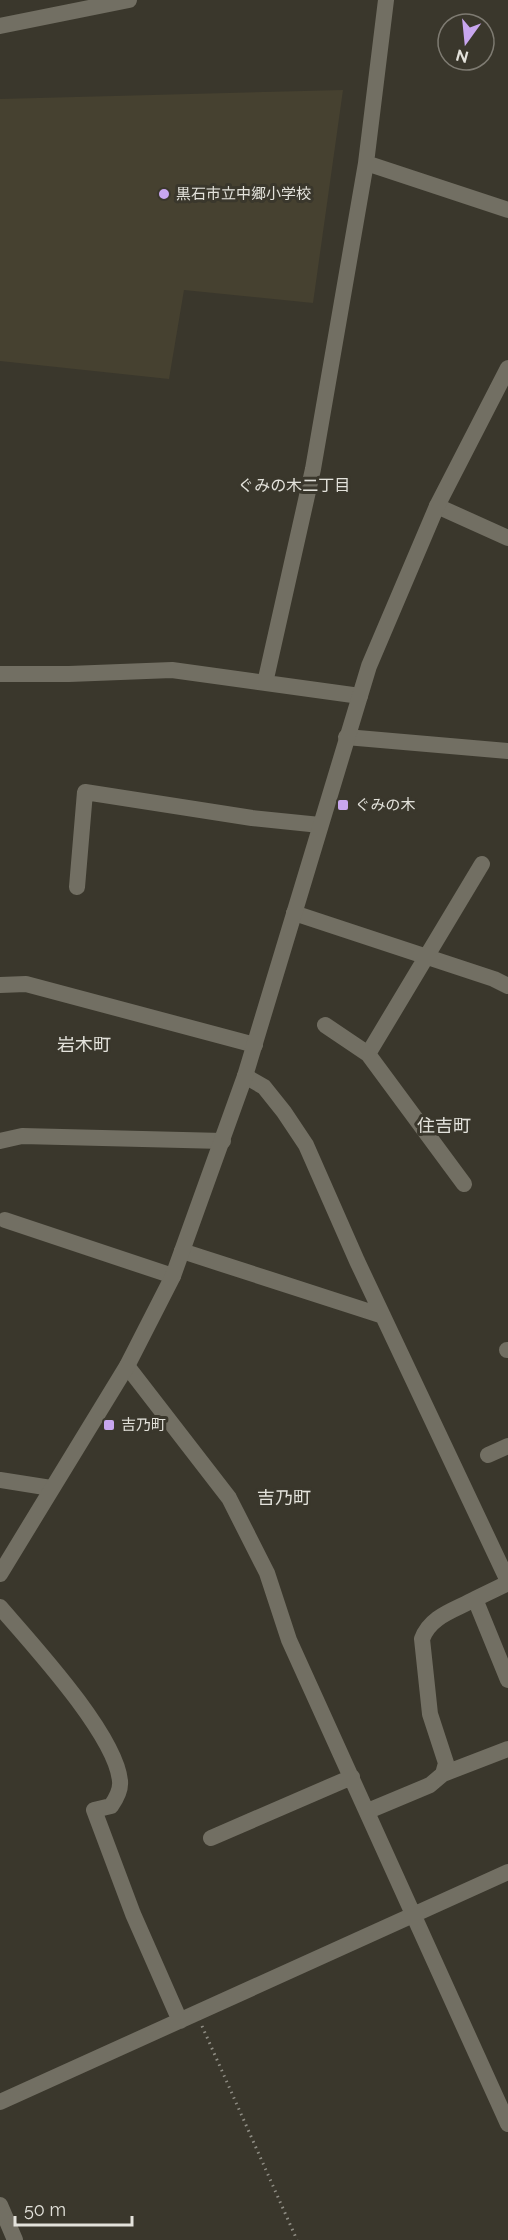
<svg xmlns="http://www.w3.org/2000/svg" width="508" height="2240" viewBox="0 0 508 2240" font-family="Raleway,'Noto Sans JP',sans-serif">
	<style>
		.built { fill: #464130 }
		.lines { fill: none; stroke-linecap: round; stroke-linejoin: round }
		.path { stroke: #8f8d84; stroke-width: 3; stroke-dasharray: 1.5 4.5; stroke-linecap: butt }
		.minor { stroke: #726f63; stroke-width: 16 }
		.tertiary { stroke: #726f63; stroke-width: 16 }
		.poi-dot { fill: #c8a6ef; stroke: #3a372c; stroke-width: 2 }
		.labels { text-anchor: middle; stroke-width: 6; stroke-linejoin: round; paint-order: stroke }
		.poi-label { font-size: 15px; fill: #e3e2db; stroke: #3a372c; text-anchor: start }
		.neighbourhood-label { font-size: 16px; fill: #e3e2db; stroke: #3a372c }
		.quarter-label { font-size: 18px; fill: #e3e2db; stroke: #3a372c }
	</style>
	<rect width="100%" height="100%" fill="#3a372c"/>
	<!-- built -->
	<path class="built" d="M 343,90 L 313,303 L 184,290 L 169,379 L 0,361 L 0,99 Z"/>
	<g class="lines">
		<!-- path -->
		<path class="path" d="M 202,2026 L 297,2240"/>
		<!-- minor -->
		<path class="minor" d="M 0,26 L 129,0
			M 366,163 L 508,210
			M 437,506 L 508,538
			M 0,674 L 69,674 L 172,670 L 360,696
			M 265,683 L 313,469 L 366,163 L 386,0
			M 346,737 L 508,751
			M 77,887 L 85,792 L 252,818 L 320,825
			M 294,913 L 494,979 L 508,986
			M 0,985 L 26,984 L 255,1045
			M 325,1025 L 368,1054 L 464,1184
			M 368,1054 L 482,864
			M 245,1076 L 264,1087 L 284,1112 L 306,1145 L 357,1261 L 508,1581
			M 0,1141 L 22,1136 L 223,1141
			M 5,1220 L 173,1276
			M 182,1251 L 383,1316
			M 507,1350 L 508,1350
			M 127,1366 L 229,1498 L 267,1573 L 289,1640 L 508,2124
			M 488,1455 L 508,1446
			M 0,1480 L 51,1488
			M 508,1583 L 475,1599 L 508,1680
			M 0,1607 C 32,1644 116,1735 120,1781 C 121,1790 116,1799 111,1806 L 94,1810 L 133,1914 L 180,2021
			M 443,1774 L 446,1763 L 430,1714 L 422,1639 C 430,1616 455,1610 475,1599
			M 368,1811 L 430,1785 L 443,1774 L 508,1749
			M 211,1838 L 352,1777
			M 0,2102 L 508,1872
			M 0,2205 L 15,2240"/>
		<!-- tertiary -->
		<path class="tertiary" d="M 0,1574 L 127,1366 L 173,1276 L 245,1076 L 369,666 L 437,506 L 508,368"/>
	</g>
	<!-- markers -->
	<g class="poi-dot">
		<circle cx="164" cy="194" r="6"/>
		<rect x="337" y="799" width="12" height="12" rx="3"/>
		<rect x="103" y="1419" width="12" height="12" rx="3"/>
	</g>
	<g class="labels">
		<!-- poi labels -->
		<g class="poi-label">
			<text x="176" y="199">黒石市立中郷小学校</text>
			<text x="355" y="810">ぐみの木</text>
			<text x="121" y="1430">吉乃町</text>
		</g>
		<!-- neighbourhood labels -->
		<g class="neighbourhood-label">
			<text x="294" y="491">ぐみの木二丁目</text>
		</g>
		<!-- quarter labels -->
		<g class="quarter-label">
			<text x="84" y="1051">岩木町</text>
			<text x="444" y="1132">住吉町</text>
			<text x="284" y="1504">吉乃町</text>
		</g>
	</g>
	<!-- north arrow -->
	<g transform="translate(466 42) rotate(195)"><circle r="28" fill="#3a372c" stroke="#7e7b72" stroke-width="1.5"/>
	<path d="M0-4.5L10 22L0 15L-10 22Z" fill="#c8a6ef"/>
	<text y="-9" font-size="16" font-weight="bold" text-anchor="middle" fill="#e3e2db">N</text>
	</g>
	<!-- scale -->
	<path d="M15 2216v9h117v-9" fill="none" stroke="#e3e2db" stroke-width="3"/>
	<text x="24" y="2216" font-size="18" fill="#e3e2db" stroke="#3a372c" stroke-width="4.5" paint-order="stroke">50 m</text>
</svg>
